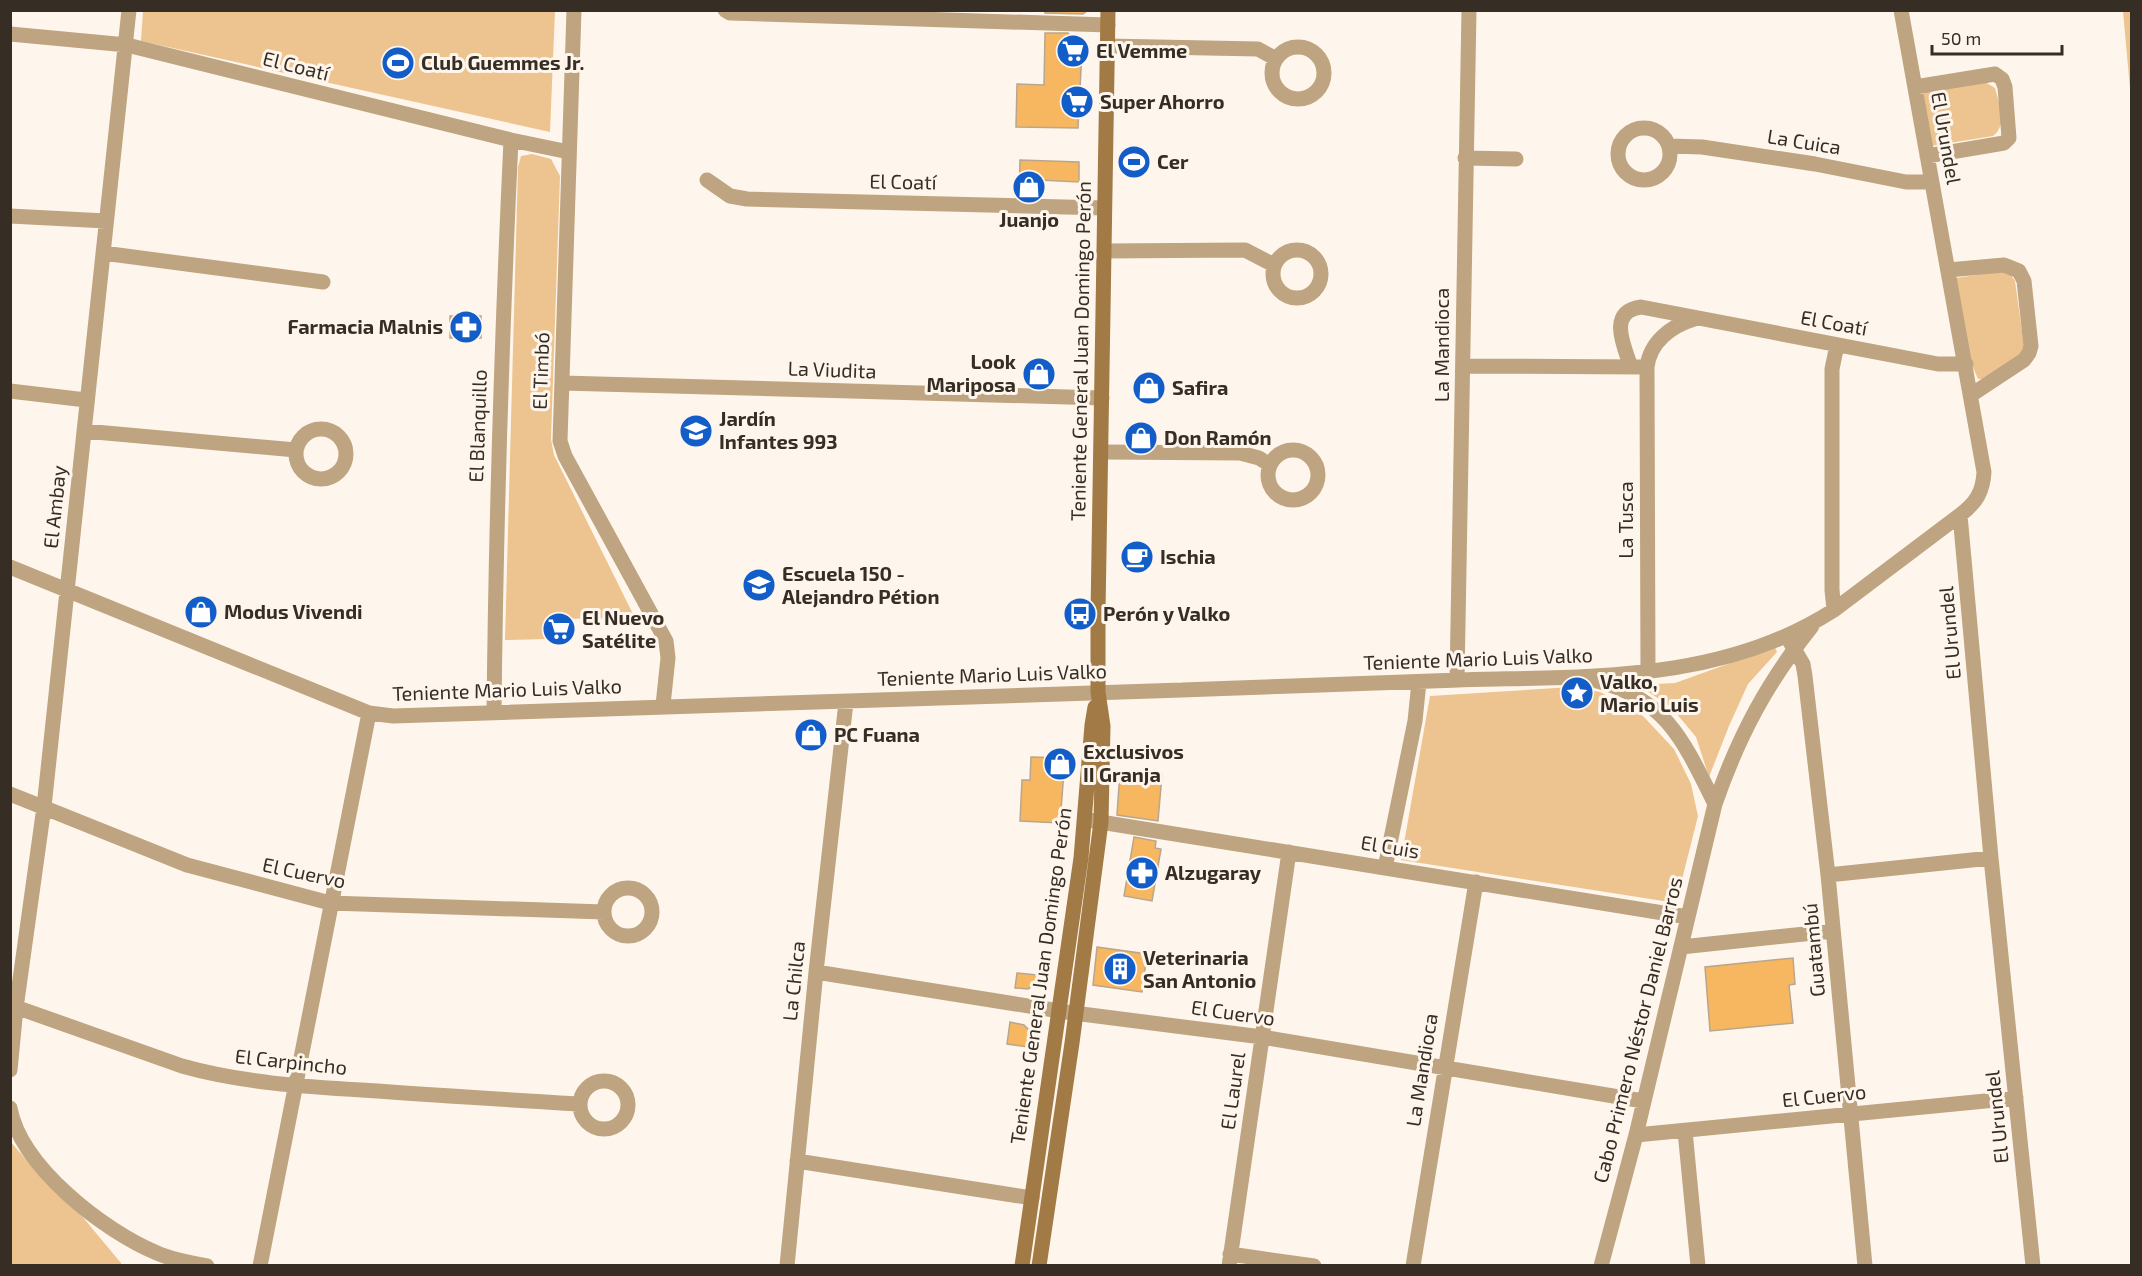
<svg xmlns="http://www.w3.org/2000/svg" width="2142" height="1276" viewBox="0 0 2142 1276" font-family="'Exo 2',sans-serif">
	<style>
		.green { fill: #edc48f }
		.building { fill: #f6b760; stroke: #b8a68e; stroke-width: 1.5 }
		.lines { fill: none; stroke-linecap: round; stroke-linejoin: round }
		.minor { stroke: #bfa481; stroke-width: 15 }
		.secondary { stroke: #a27a45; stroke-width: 15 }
		.labels { text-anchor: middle; stroke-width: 6; stroke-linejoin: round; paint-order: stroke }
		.poi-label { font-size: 20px; font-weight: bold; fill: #362e25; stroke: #fef6ec; text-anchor: start }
		.street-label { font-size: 20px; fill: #362e25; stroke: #fef6ec }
	</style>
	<rect width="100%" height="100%" fill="#fef6ec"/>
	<!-- green -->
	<path class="green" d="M 143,11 L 555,11 L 550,132 L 141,41 Z
		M 2123,11 L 2131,11 L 2131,100 Z
		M 1985,82 L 1995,88 C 1999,103 2008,125 1993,136 L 1931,146 L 1922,95 L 1925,92 Z
		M 532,154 L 551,159 L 560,176 L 551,439 L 554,455 L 635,618 L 550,619 L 549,639 L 505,640 L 518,167 L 521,156 Z
		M 2004,271 L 2011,275 L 2015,281 L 2024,346 L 2019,357 L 1982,379 L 1978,379 L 1971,363 L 1956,278 Z
		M 1775,647 L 1777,652 L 1748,684 L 1729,726 L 1709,777 L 1696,737 L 1671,707 L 1638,685 L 1675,683 Z
		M 1572,687 L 1600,692 L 1643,716 L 1674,749 L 1691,784 L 1698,816 L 1676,903 L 1401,860 L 1430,696 Z
		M 10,1141 L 35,1170 L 81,1215 L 121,1263 L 121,1265 L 11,1265 Z"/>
	<!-- building -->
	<path class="building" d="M 1045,10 L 1088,10 L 1083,14 L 1045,13 Z
		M 1045,33 L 1068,33 L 1082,50 L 1078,128 L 1016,127 L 1017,84 L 1044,85 Z
		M 1020,160 L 1079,162 L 1079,182 L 1039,180 L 1038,197 L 1019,196 Z
		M 450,316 L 481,316 L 481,338 L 450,338 Z
		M 1031,757 L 1065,758 L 1060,823 L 1020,821 L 1022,780 L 1030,780 Z
		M 1120,771 L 1162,775 L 1158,821 L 1117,815 Z
		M 1134,837 L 1156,841 L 1155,848 L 1161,849 L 1152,901 L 1124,896 Z
		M 1097,947 L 1147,954 L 1142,992 L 1093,985 Z
		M 1793,958 L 1795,984 L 1789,985 L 1793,1023 L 1710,1031 L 1705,967 Z
		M 1017,973 L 1048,976 L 1028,989 L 1015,988 Z
		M 1010,1022 L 1024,1025 L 1031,1032 L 1028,1047 L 1007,1044 Z"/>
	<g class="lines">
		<!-- minor -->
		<path class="minor" d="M 574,10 L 560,441 L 565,456 L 666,641 L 668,658 L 663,705
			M 725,10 L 730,13 L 1108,25
			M 1901,10 L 1984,472 C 1983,492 1976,503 1960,515 L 1991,858 L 2033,1266
			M 10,34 L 127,45 L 511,140 L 569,152
			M 1107,46 L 1258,49 L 1276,59
			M1272 73a26 26 0 1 1 52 0a26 26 0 1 1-52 0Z
			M 1915,87 L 1995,74 L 2002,79 L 2005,87 L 2009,138 L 2004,143 L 1927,156
			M1618 154a26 26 0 1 1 52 0a26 26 0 1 1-52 0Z
			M 1669,146 L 1702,147 L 1815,164 L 1906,182 L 1932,182
			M 1465,158 L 1516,159
			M 707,180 L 730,196 L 747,199 L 1104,208
			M 10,216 L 106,221
			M1273 274a24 24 0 1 1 48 0a24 24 0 1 1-48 0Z
			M 1104,251 L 1245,250 L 1274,265
			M 103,253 L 323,282
			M 1948,270 L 2004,265 L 2019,271 L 2024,281 L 2031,346 L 2029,353 L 2024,360 L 1971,395
			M 1463,366 L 1641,367
			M 1631,367 C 1624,346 1607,312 1641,307 L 1938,364 L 1966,364
			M 562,383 L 1102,398
			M 10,391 L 86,400
			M296 454a25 25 0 1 1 50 0a25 25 0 1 1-50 0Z
			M 84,431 L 296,450
			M1268 475a25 25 0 1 1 50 0a25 25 0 1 1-50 0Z
			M 1101,452 L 1240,453 L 1259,458 L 1270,465
			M 10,567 L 369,713 L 393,716 C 656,706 919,698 1182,690 C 1274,687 1367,683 1459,680 C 1588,676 1721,683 1834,610 L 1960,515
			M 1834,610 L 1832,590 L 1832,369 L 1837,345
			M 1790,642 L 1803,664 L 1805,676 L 1828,875 L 1865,1266
			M 1648,673 L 1647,367 C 1650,342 1671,326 1694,319
			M 1457,680 L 1469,10
			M 1597,681 C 1667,699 1685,744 1715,804
			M 494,712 C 496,521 502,331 511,140
			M 10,794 L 187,865 L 330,903 L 604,912
			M 1088,820 L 1688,917
			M 1385,868 L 1415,721 L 1419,682
			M 1828,875 L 1991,858
			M604 912a24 24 0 1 1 48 0a24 24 0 1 1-48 0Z
			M 1681,947 L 1833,931
			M 816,972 L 1066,1012 L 1262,1037 L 1643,1101
			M 10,1005 L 182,1066 C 246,1084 312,1087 378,1091 C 445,1096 512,1100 579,1104
			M 10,1070 L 16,1008 L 44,807 L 129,10
			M580 1105a24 24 0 1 1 48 0a24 24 0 1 1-48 0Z
			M 10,1108 C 21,1167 104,1231 157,1253 C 173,1260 190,1263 207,1266
			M 1685,1131 L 1698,1266
			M 1636,1135 L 2016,1098
			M 797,1161 L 1032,1198
			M 1230,1254 L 1314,1266
			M 260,1266 L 369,713
			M 787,1266 L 816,972 L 846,702
			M 1229,1266 L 1289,852
			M 1413,1266 L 1476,882
			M 1601,1266 L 1636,1135 L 1715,804 C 1739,735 1767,683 1812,626"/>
		<!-- secondary -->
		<path class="secondary" d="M 1022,1266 L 1081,858 L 1092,725 L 1095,707
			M 1039,1266 L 1072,1043 L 1101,822 L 1103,726 L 1098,692 L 1098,612 L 1108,10"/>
	</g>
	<!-- icons -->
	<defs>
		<symbol id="supermarket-disc" viewBox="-11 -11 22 22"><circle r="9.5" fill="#125dc8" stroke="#fef6ec"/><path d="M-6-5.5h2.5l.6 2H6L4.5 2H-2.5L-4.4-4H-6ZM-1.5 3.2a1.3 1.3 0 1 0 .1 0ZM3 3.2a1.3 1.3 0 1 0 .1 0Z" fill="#fff"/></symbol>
		<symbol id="stadium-disc" viewBox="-11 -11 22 22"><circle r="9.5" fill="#125dc8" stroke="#fef6ec"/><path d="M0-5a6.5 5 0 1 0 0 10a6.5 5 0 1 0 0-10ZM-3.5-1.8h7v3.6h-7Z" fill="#fff"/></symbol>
		<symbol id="shop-disc" viewBox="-11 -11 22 22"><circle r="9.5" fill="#125dc8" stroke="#fef6ec"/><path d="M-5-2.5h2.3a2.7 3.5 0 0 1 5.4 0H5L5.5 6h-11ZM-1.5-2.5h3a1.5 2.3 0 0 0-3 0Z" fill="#fff"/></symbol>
		<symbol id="pharmacy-disc" viewBox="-11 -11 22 22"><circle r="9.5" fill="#125dc8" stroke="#fef6ec"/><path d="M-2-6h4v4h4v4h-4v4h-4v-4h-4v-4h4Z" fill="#fff"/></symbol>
		<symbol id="school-disc" viewBox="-11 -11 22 22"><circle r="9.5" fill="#125dc8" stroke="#fef6ec"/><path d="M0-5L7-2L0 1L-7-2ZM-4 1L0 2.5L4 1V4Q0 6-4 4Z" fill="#fff"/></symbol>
		<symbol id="cafe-disc" viewBox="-11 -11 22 22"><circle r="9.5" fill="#125dc8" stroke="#fef6ec"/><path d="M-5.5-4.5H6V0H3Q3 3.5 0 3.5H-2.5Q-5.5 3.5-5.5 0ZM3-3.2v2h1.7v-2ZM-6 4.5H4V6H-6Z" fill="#fff"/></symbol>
		<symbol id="bus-disc" viewBox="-11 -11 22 22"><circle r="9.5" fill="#125dc8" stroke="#fef6ec"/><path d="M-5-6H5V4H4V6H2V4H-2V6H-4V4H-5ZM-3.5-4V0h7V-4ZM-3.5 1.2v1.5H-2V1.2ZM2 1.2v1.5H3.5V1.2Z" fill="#fff"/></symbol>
		<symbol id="sight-disc" viewBox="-11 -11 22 22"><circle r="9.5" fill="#125dc8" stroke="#fef6ec"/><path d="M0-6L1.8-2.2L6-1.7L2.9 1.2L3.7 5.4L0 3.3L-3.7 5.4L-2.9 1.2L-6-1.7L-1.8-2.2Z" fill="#fff"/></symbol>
		<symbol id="building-disc" viewBox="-11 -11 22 22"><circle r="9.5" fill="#125dc8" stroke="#fef6ec"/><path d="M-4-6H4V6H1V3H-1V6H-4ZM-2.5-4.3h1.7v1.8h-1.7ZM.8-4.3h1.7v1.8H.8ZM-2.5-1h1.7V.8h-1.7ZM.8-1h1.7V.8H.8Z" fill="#fff"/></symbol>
	</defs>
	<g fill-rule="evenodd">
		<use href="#supermarket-disc" x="1054" y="32" width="38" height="38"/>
		<use href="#stadium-disc" x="379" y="44" width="38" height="38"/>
		<use href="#supermarket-disc" x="1058" y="83" width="38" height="38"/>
		<use href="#stadium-disc" x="1115" y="143" width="38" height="38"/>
		<use href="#shop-disc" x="1010" y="168" width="38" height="38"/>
		<use href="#pharmacy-disc" x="447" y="308" width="38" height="38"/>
		<use href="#shop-disc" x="1020" y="355" width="38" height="38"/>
		<use href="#shop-disc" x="1130" y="369" width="38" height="38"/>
		<use href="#school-disc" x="677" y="412" width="38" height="38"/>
		<use href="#shop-disc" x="1122" y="419" width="38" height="38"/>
		<use href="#cafe-disc" x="1118" y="538" width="38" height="38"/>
		<use href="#school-disc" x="740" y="566" width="38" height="38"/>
		<use href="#shop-disc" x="182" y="593" width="38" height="38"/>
		<use href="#bus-disc" x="1061" y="595" width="38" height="38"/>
		<use href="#supermarket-disc" x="540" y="610" width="38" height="38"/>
		<use href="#sight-disc" x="1558" y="674" width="38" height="38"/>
		<use href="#shop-disc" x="792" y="716" width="38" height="38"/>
		<use href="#shop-disc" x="1041" y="745" width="38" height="38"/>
		<use href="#pharmacy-disc" x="1123" y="854" width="38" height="38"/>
		<use href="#building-disc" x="1101" y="950" width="38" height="38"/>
	</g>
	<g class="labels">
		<!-- poi labels -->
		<g class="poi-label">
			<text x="1096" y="58">El Vemme</text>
			<text x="421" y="70">Club Guemmes Jr.</text>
			<text x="1100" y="109">Super Ahorro</text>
			<text x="1157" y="169">Cer</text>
			<text x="1029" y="227" text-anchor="middle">Juanjo</text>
			<text x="443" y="334" text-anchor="end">Farmacia Malnis</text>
			<text x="1016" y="369" text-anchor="end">Look<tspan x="1016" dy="23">Mariposa</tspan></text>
			<text x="1172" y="395">Safira</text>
			<text x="719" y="426">Jardín<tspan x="719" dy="23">Infantes 993</tspan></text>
			<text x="1164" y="445">Don Ramón</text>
			<text x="1160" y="564">Ischia</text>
			<text x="782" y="581">Escuela 150 -<tspan x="782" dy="23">Alejandro Pétion</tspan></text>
			<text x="224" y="619">Modus Vivendi</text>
			<text x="1103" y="621">Perón y Valko</text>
			<text x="582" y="625">El Nuevo<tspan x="582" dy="23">Satélite</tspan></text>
			<text x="1600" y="689">Valko,<tspan x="1600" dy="23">Mario Luis</tspan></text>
			<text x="834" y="742">PC Fuana</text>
			<text x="1083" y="759">Exclusivos<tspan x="1083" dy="23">II Granja</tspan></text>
			<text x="1165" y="880">Alzugaray</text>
			<text x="1143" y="965">Veterinaria<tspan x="1143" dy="23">San Antonio</tspan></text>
		</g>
		<!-- street labels -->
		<g class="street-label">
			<text transform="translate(296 66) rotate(14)" y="7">El Coatí</text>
			<text transform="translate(1946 138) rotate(80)" y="7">El Urundel</text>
			<text transform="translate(1804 142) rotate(9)" y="7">La Cuica</text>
			<text transform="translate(903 182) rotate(1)" y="7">El Coatí</text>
			<text transform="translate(1834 323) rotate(10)" y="7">El Coatí</text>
			<text transform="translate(1442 345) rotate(-90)" y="7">La Mandioca</text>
			<text transform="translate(1081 351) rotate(-89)" y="7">Teniente General Juan Domingo Perón</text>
			<text transform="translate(832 370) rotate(2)" y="7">La Viudita</text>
			<text transform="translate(541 371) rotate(-88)" y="7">El Timbó</text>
			<text transform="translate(478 426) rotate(-88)" y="7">El Blanquillo</text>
			<text transform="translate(55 507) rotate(-84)" y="7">El Ambay</text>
			<text transform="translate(1626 520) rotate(-90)" y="7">La Tusca</text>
			<text transform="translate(1950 633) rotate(-95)" y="7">El Urundel</text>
			<text transform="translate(1478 659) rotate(-2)" y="7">Teniente Mario Luis Valko</text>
			<text transform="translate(992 675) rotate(-2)" y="7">Teniente Mario Luis Valko</text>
			<text transform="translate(507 690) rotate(-2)" y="7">Teniente Mario Luis Valko</text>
			<text transform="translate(1390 847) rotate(9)" y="7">El Cuis</text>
			<text transform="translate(304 873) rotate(12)" y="7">El Cuervo</text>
			<text transform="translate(1814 950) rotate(-95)" y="7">Guatambú</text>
			<text transform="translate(1041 976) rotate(-82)" y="7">Teniente General Juan Domingo Perón</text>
			<text transform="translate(794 981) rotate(-84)" y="7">La Chilca</text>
			<text transform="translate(1233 1013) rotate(8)" y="7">El Cuervo</text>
			<text transform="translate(1638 1030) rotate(-76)" y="7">Cabo Primero Néstor Daniel Barros</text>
			<text transform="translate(291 1062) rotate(6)" y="7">El Carpincho</text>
			<text transform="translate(1422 1070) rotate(-81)" y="7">La Mandioca</text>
			<text transform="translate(1233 1091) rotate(-82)" y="7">El Laurel</text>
			<text transform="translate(1824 1096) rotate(-6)" y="7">El Cuervo</text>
			<text transform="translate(1997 1117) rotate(-96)" y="7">El Urundel</text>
		</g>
	</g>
	<!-- border -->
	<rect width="2142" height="1276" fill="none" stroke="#362e25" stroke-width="24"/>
	<!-- scale -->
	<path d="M1932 45v9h130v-9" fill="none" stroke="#362e25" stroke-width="3"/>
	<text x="1941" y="45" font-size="18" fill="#362e25" stroke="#fef6ec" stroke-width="4.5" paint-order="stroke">50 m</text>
</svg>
